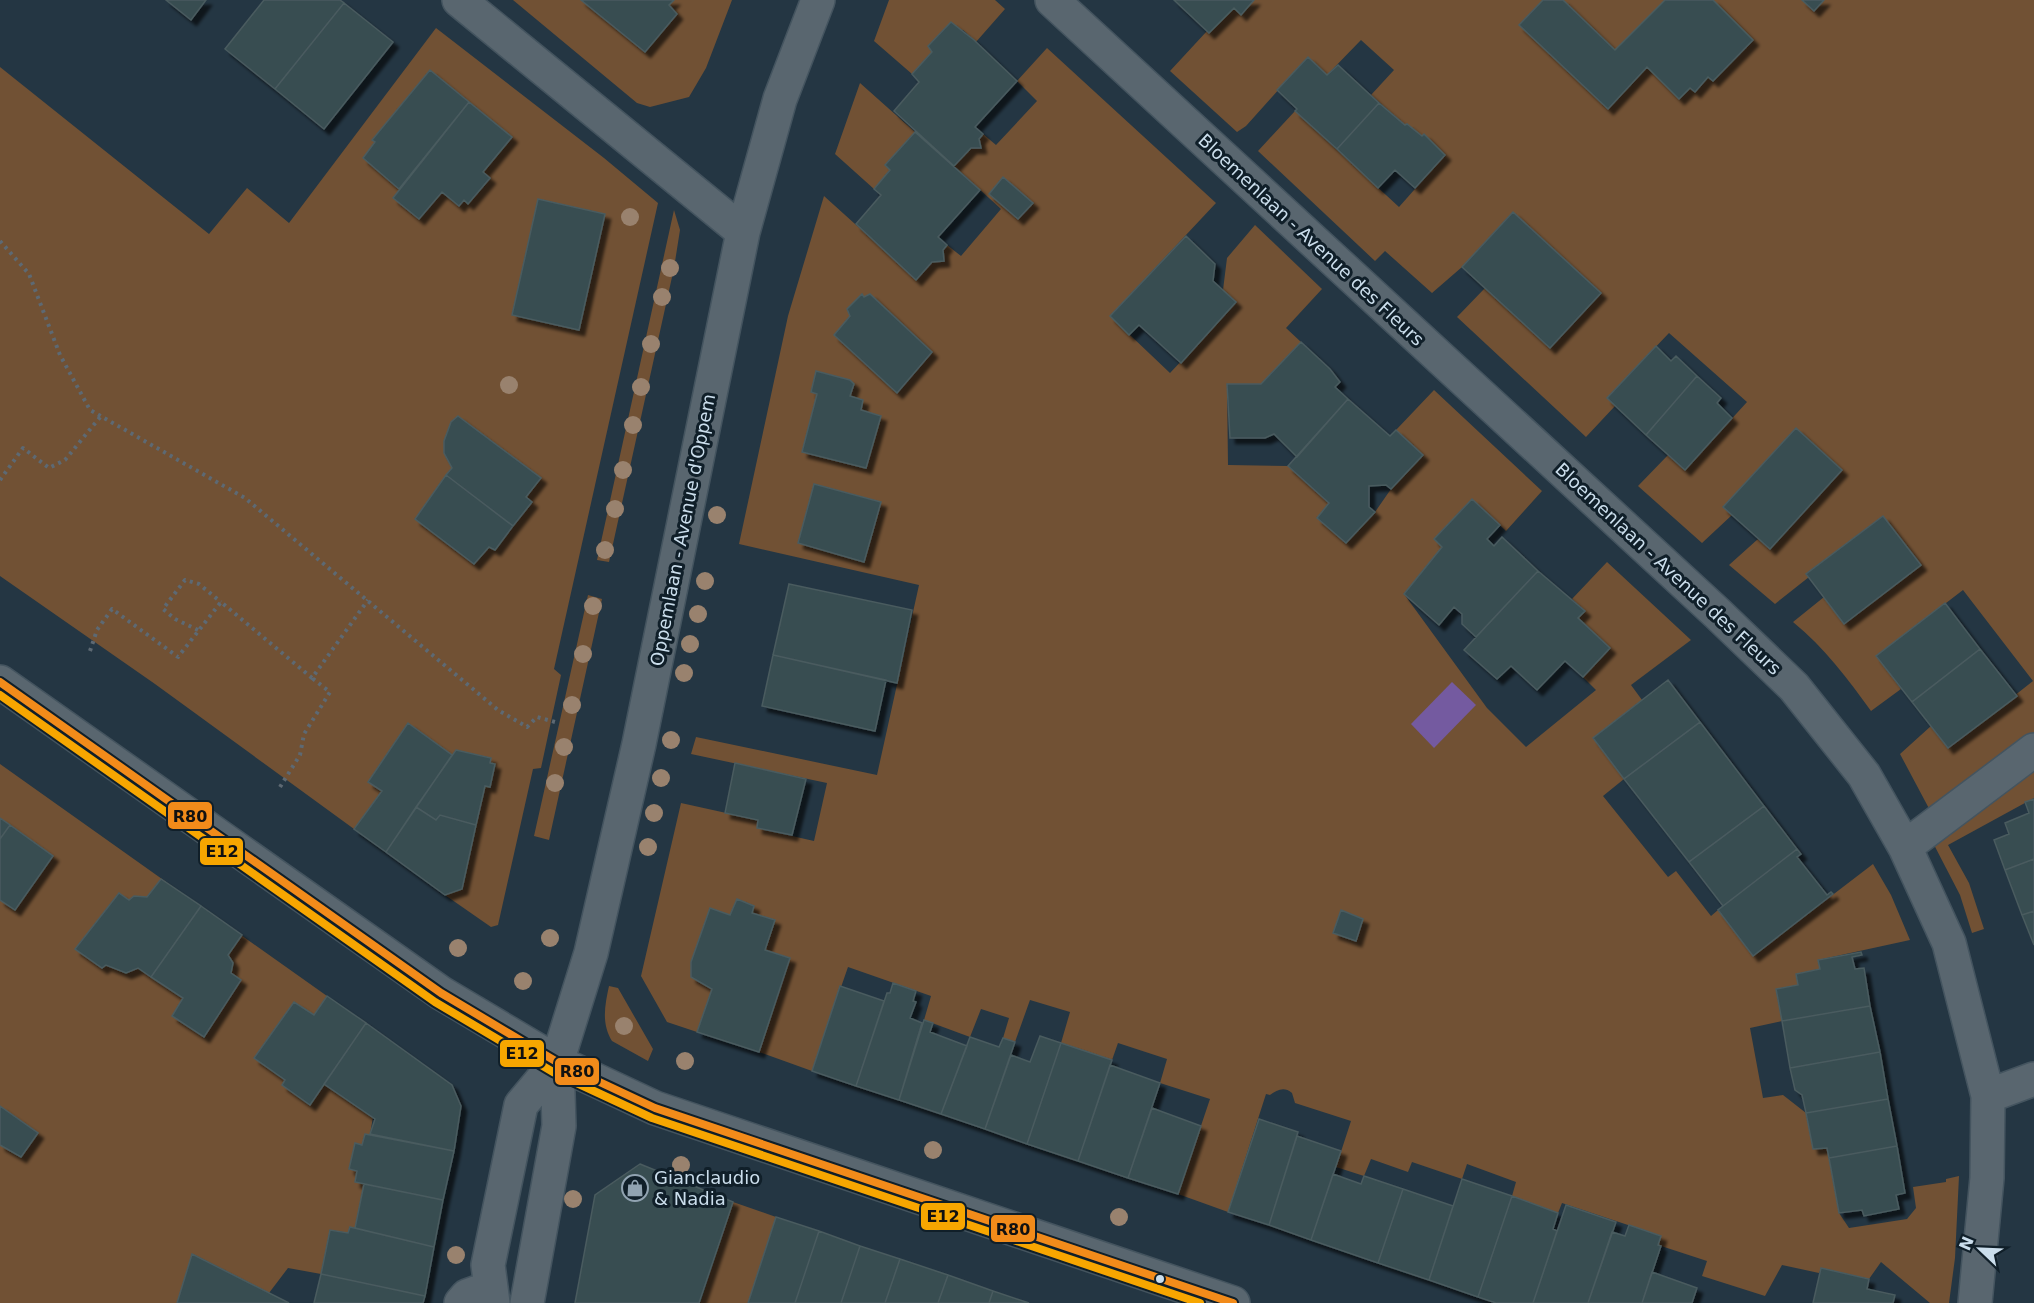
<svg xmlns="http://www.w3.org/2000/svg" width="2034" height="1303" viewBox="0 0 2034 1303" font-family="'DejaVu Sans',sans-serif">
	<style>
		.green { fill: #715134 }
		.water { fill: #745aa0 }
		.building { fill: #384d51; stroke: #4a5b5f; stroke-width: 1.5; filter: url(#shadow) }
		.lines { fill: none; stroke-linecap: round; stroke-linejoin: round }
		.minor-casing { stroke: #44545f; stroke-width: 36 }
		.path { stroke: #5d6973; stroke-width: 4; stroke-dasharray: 3 4.5; stroke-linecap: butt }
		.minor { stroke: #59666f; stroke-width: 33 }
		.bus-1-casing { stroke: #101f29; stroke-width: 12 }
		.bus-2-casing { stroke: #101f29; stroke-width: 12 }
		.bus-1 { stroke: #f28b1a; stroke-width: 8 }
		.bus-2 { stroke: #f7a600; stroke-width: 8 }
		.tree { fill: #99826e }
		.bus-dot { fill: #cbdeec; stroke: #101f29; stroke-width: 2 }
		.labels { text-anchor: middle; stroke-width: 6; stroke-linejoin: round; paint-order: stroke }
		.street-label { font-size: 18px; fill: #cbdeec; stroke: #101f29 }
		.poi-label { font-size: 18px; fill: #cbdeec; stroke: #101f29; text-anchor: start }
		.line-badge { stroke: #101f29; stroke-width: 2 }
		.pale-badge-label { font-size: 16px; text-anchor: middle; font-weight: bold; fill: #111 }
	</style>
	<defs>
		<filter id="shadow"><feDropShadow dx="5.5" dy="5.5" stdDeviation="1.5" flood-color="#0009"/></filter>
	</defs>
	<rect width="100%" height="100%" fill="#243643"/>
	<!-- green -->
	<path class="green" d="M 513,0 L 732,0 L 706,68 L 689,97 L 650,107 L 637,103 Z
		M 889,0 L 995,0 L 1005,9 L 976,42 L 963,30 L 928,46 L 932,52 L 912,74 L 874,41 Z
		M 1254,0 L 2034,0 L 2034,798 L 1948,845 L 1969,883 L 1984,929 L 1972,933 L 1960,895 L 1931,839 L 1941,831 L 1900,754 L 1931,726 L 1948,748 L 2033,681 L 1963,590 L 1877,656 L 1901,689 L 1871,711 C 1847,678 1825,648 1793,622 L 1824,597 L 1844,623 L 1921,565 L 1883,516 L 1807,573 L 1809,577 L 1775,604 L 1729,565 L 1758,539 L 1770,549 L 1842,470 L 1796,428 L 1724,507 L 1732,515 L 1702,543 L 1638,486 L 1668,455 L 1685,470 L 1747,402 L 1669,333 L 1607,398 L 1615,406 L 1586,437 L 1457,317 L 1485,288 L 1550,348 L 1601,293 L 1513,212 L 1462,267 L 1432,293 L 1385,251 L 1375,261 L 1258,151 L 1295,111 L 1399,207 L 1445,155 L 1425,135 L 1422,136 L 1407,124 L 1405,125 L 1371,95 L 1394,70 L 1361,40 L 1327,75 L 1307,58 L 1246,126 L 1237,132 L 1170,71 L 1207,31 L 1210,32 L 1234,8 L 1241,14 Z
		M 436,28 L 604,158 L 658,203 L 554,669 L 561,675 L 541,768 L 533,769 L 498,925 L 491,927 L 445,895 L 462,888 L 485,786 L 490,787 L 495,764 L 456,750 L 452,755 L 408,723 L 369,781 L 382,791 L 354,829 L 155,684 L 0,576 L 0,67 L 209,234 L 247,188 L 289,223 Z
		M 1047,48 L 1216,203 L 1110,316 L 1170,373 L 1236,303 L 1223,290 L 1227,258 L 1255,225 L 1322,289 L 1286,328 L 1301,342 L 1261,384 L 1227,384 L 1228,465 L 1288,466 L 1329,503 L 1317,518 L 1346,543 L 1375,512 L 1391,489 L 1396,430 L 1434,390 L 1542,491 L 1506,531 L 1472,499 L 1434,539 L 1442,547 L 1404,594 L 1487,708 L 1526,747 L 1596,690 L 1583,677 L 1610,648 L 1578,618 L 1585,611 L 1572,599 L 1607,562 L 1691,640 L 1631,685 L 1642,700 L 1593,738 L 1624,779 L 1603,796 L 1668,877 L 1676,871 L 1711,916 L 1718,910 L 1753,956 L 1873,864 L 1891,895 L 1910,940 L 1818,960 L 1820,969 L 1796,974 L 1798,985 L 1776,990 L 1782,1021 L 1750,1028 L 1763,1098 L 1783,1095 L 1806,1113 L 1813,1149 L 1827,1148 L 1839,1213 L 1849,1228 L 1907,1219 L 1916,1208 L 1913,1187 L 1946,1182 L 1946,1179 L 1959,1176 L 1955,1258 L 1949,1303 L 1930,1303 L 1881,1262 L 1869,1279 L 1821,1269 L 1819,1273 L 1782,1265 L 1765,1296 L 1702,1276 L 1707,1261 L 1658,1245 L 1661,1236 L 1562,1203 L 1558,1213 L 1512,1196 L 1516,1182 L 1467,1164 L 1462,1179 L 1412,1162 L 1408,1172 L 1371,1159 L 1364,1176 L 1336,1167 L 1351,1121 L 1295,1103 L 1292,1093 C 1284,1086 1277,1090 1270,1095 L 1266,1094 L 1228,1212 L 1178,1194 L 1210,1099 L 1160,1083 L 1167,1059 L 1118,1043 L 1112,1060 L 1061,1043 L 1070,1012 L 1030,1000 L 1015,1042 L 1003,1038 L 1009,1018 L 981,1009 L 970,1037 L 924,1020 L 931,996 L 848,967 L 812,1071 L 759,1052 L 790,959 L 765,950 L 774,920 L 752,913 L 754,906 L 737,899 L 730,915 L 691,962 L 691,977 L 712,989 L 697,1032 L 667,1022 L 641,976 L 681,803 L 758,820 L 757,828 L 814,841 L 827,783 L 691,754 L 696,737 L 877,775 L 919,585 L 739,544 L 788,316 L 824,196 L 916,279 L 932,262 L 944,261 L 943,250 L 947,245 L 961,256 L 1001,209 L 954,166 L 971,148 L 981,148 L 979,139 L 983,134 L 996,145 L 1037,101 L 1017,81 Z
		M 860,83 L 915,132 L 885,165 L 890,170 L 874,189 L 835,154 Z
		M 674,210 L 680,230 L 674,268 L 609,562 L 597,560 Z
		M 588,595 L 602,599 L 549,840 L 534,836 Z
		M 0,764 L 327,996 L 314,1015 L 294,1002 L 254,1058 L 285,1080 L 282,1085 L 310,1105 L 324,1084 L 373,1117 L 370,1134 L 365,1134 L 362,1145 L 356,1144 L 350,1169 L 357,1171 L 364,1184 L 355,1228 L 350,1227 L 348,1233 L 330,1230 L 321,1274 L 288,1268 L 269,1293 L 193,1254 L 177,1303 L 0,1303 Z
		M 609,986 L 618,988 L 653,1049 L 648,1061 L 612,1041 C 601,1023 605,1005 609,986 Z
		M 733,1202 L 776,1217 L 748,1303 L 700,1303 Z"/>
	<!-- water -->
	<path class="water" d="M 1452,682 L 1476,705 L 1434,748 L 1411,724 Z"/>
	<!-- building -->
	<path class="building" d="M 166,0 L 206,0 L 191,20 Z
		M 264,0 L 340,0 L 344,3 L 275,89 L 225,49 Z
		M 581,0 L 674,0 L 669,5 L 677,14 L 645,52 Z
		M 1174,0 L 1254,0 L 1241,15 L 1234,8 L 1209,33 Z
		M 1543,0 L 1563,0 L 1615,50 L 1665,0 L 1713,0 L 1753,40 L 1713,81 L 1708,77 L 1695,92 L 1690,88 L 1679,99 L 1647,67 L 1608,109 L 1519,25 Z
		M 1802,0 L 1824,0 L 1814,11 Z
		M 344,3 L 393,42 L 324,129 L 275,89 Z
		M 951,22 L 974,40 L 1017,81 L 975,127 L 983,134 L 979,139 L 981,148 L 971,148 L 954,166 L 894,111 L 919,82 L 912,74 L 932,52 L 928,46 Z
		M 1308,57 L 1327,75 L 1338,65 L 1379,103 L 1337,149 L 1295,111 L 1297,109 L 1277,90 Z
		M 430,70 L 469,102 L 399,189 L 363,158 L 375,142 L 372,140 Z
		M 469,102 L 512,137 L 483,172 L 490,178 L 468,204 L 464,200 L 459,206 L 442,192 L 419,219 L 393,198 Z
		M 1379,103 L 1405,125 L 1407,124 L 1422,136 L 1424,134 L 1445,155 L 1415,188 L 1395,170 L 1378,188 L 1337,149 Z
		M 915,132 L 980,190 L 938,237 L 947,245 L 943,250 L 944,261 L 932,262 L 916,280 L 856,224 L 881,195 L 874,189 L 890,170 L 885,165 Z
		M 1003,177 L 1033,203 L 1018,219 L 989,194 Z
		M 538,199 L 605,214 L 579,330 L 512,315 Z
		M 1513,212 L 1601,293 L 1550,348 L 1462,267 Z
		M 1186,236 L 1215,264 L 1213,281 L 1236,302 L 1181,363 L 1139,325 L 1129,335 L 1110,316 Z
		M 862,294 L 864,297 L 870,294 L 932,352 L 897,393 L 834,335 L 850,316 L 847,309 Z
		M 1301,342 L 1330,369 L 1340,382 L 1335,387 L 1348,399 L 1297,457 L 1274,434 L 1265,438 L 1230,438 L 1227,384 L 1261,384 Z
		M 1656,346 L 1671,361 L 1676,356 L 1697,376 L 1646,435 L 1607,398 Z
		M 816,371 L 850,380 L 854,384 L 850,396 L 863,400 L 861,410 L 881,416 L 866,468 L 802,452 L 817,394 L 811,392 Z
		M 1697,376 L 1721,398 L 1717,403 L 1732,418 L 1685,470 L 1646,435 Z
		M 1348,399 L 1390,436 L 1396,430 L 1423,455 L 1391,489 L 1386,485 L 1369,486 L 1369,507 L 1375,512 L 1346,543 L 1317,518 L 1329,503 L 1288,466 Z
		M 458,416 L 541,478 L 526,497 L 532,502 L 513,526 L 446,475 L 452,468 L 444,453 L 444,441 L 451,422 Z
		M 1796,428 L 1842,470 L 1770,549 L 1723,507 Z
		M 446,475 L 513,526 L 495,550 L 489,547 L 474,564 L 415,519 Z
		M 814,484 L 881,502 L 864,562 L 798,543 Z
		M 1472,499 L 1500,525 L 1487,539 L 1494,546 L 1502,537 L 1538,571 L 1476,637 L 1462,624 L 1462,614 L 1454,607 L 1439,625 L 1404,594 L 1442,547 L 1434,539 Z
		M 1883,516 L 1921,565 L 1844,624 L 1806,574 Z
		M 1538,571 L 1585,611 L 1578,618 L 1610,648 L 1583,677 L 1565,661 L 1537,690 L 1511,666 L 1497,679 L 1464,650 Z
		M 789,584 L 912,610 L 897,683 L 773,655 Z
		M 1945,603 L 1980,649 L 1912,702 L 1876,656 Z
		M 1980,649 L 2017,696 L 1948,748 L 1912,702 Z
		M 773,655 L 886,680 L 875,731 L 762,706 Z
		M 1668,680 L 1700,722 L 1624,779 L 1593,738 Z
		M 1700,722 L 1764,806 L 1689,862 L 1624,779 Z
		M 408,723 L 452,755 L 386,852 L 354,829 L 382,791 L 368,782 Z
		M 456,750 L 491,758 L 490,763 L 495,764 L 490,787 L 485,786 L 476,825 L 440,815 L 436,820 L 416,807 Z
		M 735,763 L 806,779 L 792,835 L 757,828 L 758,820 L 725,813 Z
		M 2034,799 L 2034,859 L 2005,870 L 1994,840 L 2009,834 L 2005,823 L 2029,813 L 2025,802 Z
		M 1764,806 L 1797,849 L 1723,906 L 1689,862 Z
		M 416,807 L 436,820 L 440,815 L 476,825 L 462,889 L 445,895 L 386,852 Z
		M 0,818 L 10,825 L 0,839 Z
		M 10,825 L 53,856 L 15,910 L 0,900 L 0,839 Z
		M 1797,849 L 1801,854 L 1797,857 L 1827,895 L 1831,892 L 1833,894 L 1753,956 L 1718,910 Z
		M 2034,859 L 2034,911 L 2022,915 L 2005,870 Z
		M 161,879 L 201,906 L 151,977 L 138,968 L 126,973 L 106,965 L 102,968 L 75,949 L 119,893 L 129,900 L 134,896 L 147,897 Z
		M 737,899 L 754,906 L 752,913 L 775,920 L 765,950 L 790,958 L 759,1052 L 697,1032 L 712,989 L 691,977 L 691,962 L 710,908 L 730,915 Z
		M 201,906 L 242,935 L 228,955 L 233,963 L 231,973 L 241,980 L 204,1037 L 172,1016 L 183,998 L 151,977 Z
		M 1341,910 L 1363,919 L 1356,941 L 1333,933 Z
		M 2034,911 L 2034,945 L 2022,915 Z
		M 1861,952 L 1862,955 L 1852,957 L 1855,969 L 1864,968 L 1870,1006 L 1782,1021 L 1776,989 L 1798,985 L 1796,974 L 1820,969 L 1818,960 Z
		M 893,983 L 916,991 L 913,1001 L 916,1002 L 910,1018 L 922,1023 L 899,1100 L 856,1086 L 887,993 L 890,993 Z
		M 840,986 L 884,1001 L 856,1086 L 812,1071 Z
		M 327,996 L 366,1023 L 310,1105 L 282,1085 L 285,1080 L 254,1058 L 294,1002 L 314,1015 Z
		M 1870,1006 L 1880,1052 L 1790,1068 L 1782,1021 Z
		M 924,1020 L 933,1023 L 930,1032 L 967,1046 L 941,1114 L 899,1100 Z
		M 366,1023 L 452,1085 L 461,1106 L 454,1151 L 370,1134 L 375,1119 L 324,1084 Z
		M 1040,1036 L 1061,1043 L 1027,1144 L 985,1129 L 1011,1055 L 1030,1062 Z
		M 970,1037 L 999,1047 L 1003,1038 L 1015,1042 L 985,1129 L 941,1114 Z
		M 1061,1043 L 1112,1060 L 1078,1161 L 1027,1144 Z
		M 1880,1052 L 1888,1099 L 1806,1113 L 1802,1095 L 1795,1090 L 1790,1068 Z
		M 1110,1065 L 1160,1083 L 1128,1178 L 1078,1161 Z
		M 1888,1099 L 1897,1146 L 1829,1158 L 1827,1148 L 1813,1149 L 1806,1113 Z
		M 0,1106 L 38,1133 L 21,1157 L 0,1145 Z
		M 1152,1108 L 1201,1126 L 1178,1194 L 1128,1178 Z
		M 1259,1119 L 1298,1132 L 1269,1225 L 1228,1212 Z
		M 365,1134 L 454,1151 L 443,1200 L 355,1182 L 357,1171 L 349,1169 L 355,1143 L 362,1145 Z
		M 1297,1136 L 1341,1151 L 1311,1240 L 1269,1225 Z
		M 1897,1146 L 1905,1193 L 1896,1195 L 1899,1209 L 1864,1216 L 1862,1210 L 1839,1213 L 1829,1158 Z
		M 640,1164 L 733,1202 L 699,1303 L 575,1303 L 595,1195 Z
		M 1333,1174 L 1361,1184 L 1364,1176 L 1403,1189 L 1378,1263 L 1311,1240 Z
		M 1462,1179 L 1512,1196 L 1478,1297 L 1429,1280 Z
		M 364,1184 L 443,1200 L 434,1247 L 355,1228 Z
		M 1403,1189 L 1453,1206 L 1429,1280 L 1378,1263 Z
		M 1512,1196 L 1558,1213 L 1553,1229 L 1557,1231 L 1533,1303 L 1496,1303 L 1478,1297 Z
		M 1566,1205 L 1616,1222 L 1588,1303 L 1533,1303 Z
		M 776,1217 L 819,1231 L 795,1303 L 748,1303 Z
		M 1629,1225 L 1661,1236 L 1658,1245 L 1661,1246 L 1642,1303 L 1588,1303 L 1612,1232 L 1625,1236 Z
		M 350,1227 L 434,1247 L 425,1296 L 321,1274 L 330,1230 L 348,1233 Z
		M 819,1231 L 860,1246 L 841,1303 L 795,1303 Z
		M 860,1246 L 900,1259 L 885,1303 L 841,1303 Z
		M 192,1254 L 289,1303 L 177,1303 Z
		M 900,1259 L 948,1275 L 938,1303 L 885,1303 Z
		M 1821,1268 L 1869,1279 L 1867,1289 L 1895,1295 L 1893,1303 L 1813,1303 Z
		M 1652,1272 L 1697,1288 L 1692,1303 L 1642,1303 Z
		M 321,1274 L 425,1296 L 423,1303 L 314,1303 Z
		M 948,1275 L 993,1291 L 989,1303 L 938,1303 Z
		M 993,1291 L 1029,1303 L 989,1303 Z"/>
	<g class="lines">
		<defs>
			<path id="minor" d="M 459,0 L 743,232
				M 1052,0 L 1717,613 L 1794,687 L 1864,775 L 1905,847 L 1949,943 L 1988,1096 L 1987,1178 L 1975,1303
				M 0,682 L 441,993 L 557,1062 L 655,1108 L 1233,1303
				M 1905,847 L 2034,750
				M 1988,1096 L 2034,1079
				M 461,1303 L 467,1296 L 489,1288
				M 493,1303 L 488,1265 L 521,1105 L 557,1062
				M 527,1303 L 559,1126 L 557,1062 L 591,953 L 639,744 L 743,232 L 780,99 L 818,0"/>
		</defs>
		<!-- minor casing -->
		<use href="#minor" class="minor-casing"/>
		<!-- path -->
		<path class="path" d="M 0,241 L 29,274 L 60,355 L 90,410 L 245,498 L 498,710 L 527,727 L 537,717 L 555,722
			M 0,480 L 23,448 L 49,468 L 65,460 L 101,416
			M 198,630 L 175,619 L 163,609 L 185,580 L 199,584 L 221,602
			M 90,651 L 97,630 L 112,609 L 178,657 L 221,602 L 312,678 L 368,600
			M 280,787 L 300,755 L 304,734 L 330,692 L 312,678"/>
		<!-- minor -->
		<use href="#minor" class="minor"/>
		<defs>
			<path id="bus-1" d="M 0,682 L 441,993 L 557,1062 L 655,1108 L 1233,1303"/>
			<path id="bus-2" d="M 0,695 L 435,1002 L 553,1072 L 652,1118 L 1200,1303"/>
		</defs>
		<!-- bus-1 casing -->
		<use href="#bus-1" class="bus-1-casing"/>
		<!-- bus-2 casing -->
		<use href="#bus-2" class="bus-2-casing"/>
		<!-- bus-1 -->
		<use href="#bus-1" class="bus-1"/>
		<!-- bus-2 -->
		<use href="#bus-2" class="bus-2"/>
	</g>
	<!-- trees -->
	<g class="tree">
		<circle cx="630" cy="217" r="9"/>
		<circle cx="670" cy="268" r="9"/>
		<circle cx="662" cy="297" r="9"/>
		<circle cx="651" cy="344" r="9"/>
		<circle cx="509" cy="385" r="9"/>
		<circle cx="641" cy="387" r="9"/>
		<circle cx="633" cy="425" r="9"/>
		<circle cx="623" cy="470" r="9"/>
		<circle cx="615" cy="509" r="9"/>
		<circle cx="717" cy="515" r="9"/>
		<circle cx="605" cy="550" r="9"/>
		<circle cx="705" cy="581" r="9"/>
		<circle cx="593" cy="606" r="9"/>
		<circle cx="698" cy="614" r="9"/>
		<circle cx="690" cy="644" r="9"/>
		<circle cx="583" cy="654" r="9"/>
		<circle cx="684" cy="673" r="9"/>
		<circle cx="572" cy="705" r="9"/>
		<circle cx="671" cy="740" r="9"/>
		<circle cx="564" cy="747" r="9"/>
		<circle cx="661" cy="778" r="9"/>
		<circle cx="555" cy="783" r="9"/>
		<circle cx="654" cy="813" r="9"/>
		<circle cx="648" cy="847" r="9"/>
		<circle cx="550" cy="938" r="9"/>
		<circle cx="458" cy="948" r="9"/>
		<circle cx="523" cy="981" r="9"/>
		<circle cx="624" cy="1026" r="9"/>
		<circle cx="685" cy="1061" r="9"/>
		<circle cx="933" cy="1150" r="9"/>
		<circle cx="681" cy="1165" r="9"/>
		<circle cx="573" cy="1199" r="9"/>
		<circle cx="1119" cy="1217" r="9"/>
		<circle cx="456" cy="1255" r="9"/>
	</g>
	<!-- icons -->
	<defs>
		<symbol id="shop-ring" viewBox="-11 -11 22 22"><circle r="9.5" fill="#101f29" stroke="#91a3b1" stroke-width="1.5"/><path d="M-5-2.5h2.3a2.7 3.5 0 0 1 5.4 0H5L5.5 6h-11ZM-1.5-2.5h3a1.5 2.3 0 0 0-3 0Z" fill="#91a3b1"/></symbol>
	</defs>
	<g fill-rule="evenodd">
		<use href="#shop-ring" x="620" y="1173" width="30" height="30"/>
	</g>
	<!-- markers -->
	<circle class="bus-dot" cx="1160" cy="1279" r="5"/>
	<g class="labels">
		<!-- street labels -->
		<g class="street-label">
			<text transform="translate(1311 240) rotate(43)" y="6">Bloemenlaan - Avenue des Fleurs</text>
			<text transform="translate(683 530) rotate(-79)" y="6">Oppemlaan - Avenue d'Oppem</text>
			<text transform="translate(1668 569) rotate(43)" y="6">Bloemenlaan - Avenue des Fleurs</text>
		</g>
		<!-- poi labels -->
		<g class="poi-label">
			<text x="654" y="1184">Gianclaudio<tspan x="654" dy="21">&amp; Nadia</tspan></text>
		</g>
	</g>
	<g class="line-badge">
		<rect x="167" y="801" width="46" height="29" rx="6" fill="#f28b1a"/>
		<rect x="199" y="837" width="45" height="29" rx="6" fill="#f7a600"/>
		<rect x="499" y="1039" width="46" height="29" rx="6" fill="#f7a600"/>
		<rect x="554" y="1057" width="46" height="29" rx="6" fill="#f28b1a"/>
		<rect x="920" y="1202" width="46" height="29" rx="6" fill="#f7a600"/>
		<rect x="990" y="1214" width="46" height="29" rx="6" fill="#f28b1a"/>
	</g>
	<g class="pale-badge-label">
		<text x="190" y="822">R80</text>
		<text x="222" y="857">E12</text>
		<text x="522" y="1059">E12</text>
		<text x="577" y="1077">R80</text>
		<text x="943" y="1222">E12</text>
		<text x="1013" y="1235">R80</text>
	</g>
	<!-- north arrow -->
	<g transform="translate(1980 1249) rotate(293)" stroke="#101f29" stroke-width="4.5" paint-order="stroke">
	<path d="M0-4.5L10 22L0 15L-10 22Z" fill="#cbdeec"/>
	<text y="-9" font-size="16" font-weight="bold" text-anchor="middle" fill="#cbdeec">N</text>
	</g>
</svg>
